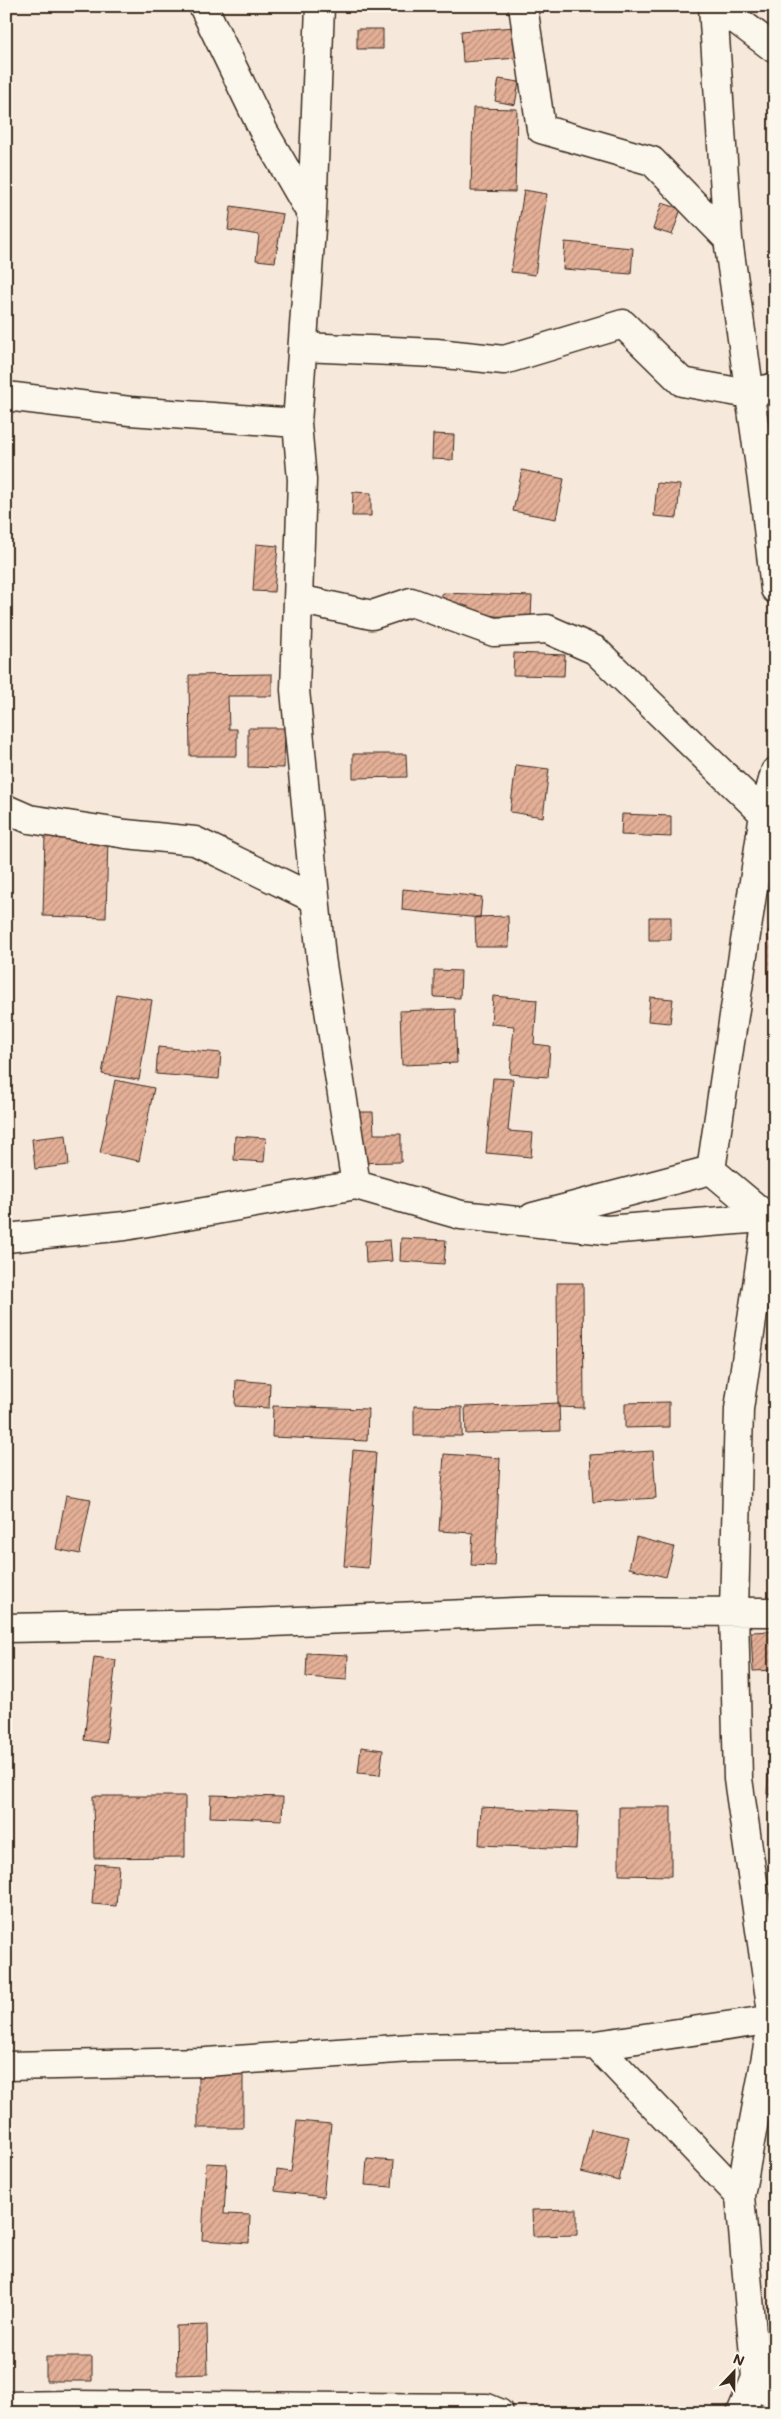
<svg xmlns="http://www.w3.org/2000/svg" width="781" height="2419" viewBox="0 0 781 2419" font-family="Mali,sans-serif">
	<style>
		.building { fill: url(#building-hatch); stroke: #3b2a1e }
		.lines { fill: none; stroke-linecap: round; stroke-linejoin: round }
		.street-casing { stroke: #3b2a1e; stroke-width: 31 }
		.street { stroke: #fbf7ec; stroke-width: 28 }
	</style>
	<defs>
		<pattern id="building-hatch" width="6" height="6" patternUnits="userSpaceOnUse" patternTransform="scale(1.25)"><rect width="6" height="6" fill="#e4af97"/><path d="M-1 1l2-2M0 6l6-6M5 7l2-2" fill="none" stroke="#ba8f7b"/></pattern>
	</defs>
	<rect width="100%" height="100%" fill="#f6e9db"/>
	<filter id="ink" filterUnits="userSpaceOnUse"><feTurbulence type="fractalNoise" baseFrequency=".02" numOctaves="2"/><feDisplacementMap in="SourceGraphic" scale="10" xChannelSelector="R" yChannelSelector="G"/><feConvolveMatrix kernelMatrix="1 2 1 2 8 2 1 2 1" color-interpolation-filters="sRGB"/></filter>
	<g filter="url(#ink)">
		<!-- building -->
		<path class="building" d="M 516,27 L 518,58 L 463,62 L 461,31 Z
			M 357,29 L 383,29 L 383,49 L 357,49 Z
			M 499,79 L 519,82 L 515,105 L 495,101 Z
			M 473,108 L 517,109 L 515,192 L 471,191 Z
			M 524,190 L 547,194 L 535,275 L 511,272 Z
			M 662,203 L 681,209 L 672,235 L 653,229 Z
			M 231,206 L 283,214 L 275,262 L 256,260 L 259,235 L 228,230 Z
			M 565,242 L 633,248 L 631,274 L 563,269 Z
			M 433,434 L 454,435 L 453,460 L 432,459 Z
			M 522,470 L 564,479 L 556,519 L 513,511 Z
			M 657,483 L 680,485 L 677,518 L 654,516 Z
			M 353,492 L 371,493 L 371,516 L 352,516 Z
			M 256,544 L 278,546 L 274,592 L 253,591 Z
			M 442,593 L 532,596 L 531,617 L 442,615 Z
			M 514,653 L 565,655 L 564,676 L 513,675 Z
			M 272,674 L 272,696 L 228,696 L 229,729 L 237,729 L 237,756 L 190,756 L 189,675 Z
			M 248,728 L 285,728 L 284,768 L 248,767 Z
			M 353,754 L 406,754 L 407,777 L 353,778 Z
			M 516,765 L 549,769 L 543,817 L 510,812 Z
			M 622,814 L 671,816 L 671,837 L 621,835 Z
			M 45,834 L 108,836 L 106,918 L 43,916 Z
			M 775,852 L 775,889 L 770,888 Z
			M 403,889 L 482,897 L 480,918 L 402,910 Z
			M 508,916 L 509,947 L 476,947 L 475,917 Z
			M 649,917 L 671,917 L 671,940 L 649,940 Z
			M 768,930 L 775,930 L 775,997 L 768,997 Z
			M 434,970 L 461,971 L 460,998 L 434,997 Z
			M 116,994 L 152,1000 L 139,1080 L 102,1074 Z
			M 493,996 L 537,1000 L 534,1044 L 550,1046 L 548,1077 L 510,1074 L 514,1026 L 491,1024 Z
			M 650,997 L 673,999 L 670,1023 L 648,1021 Z
			M 455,1009 L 457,1063 L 402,1065 L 400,1011 Z
			M 158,1047 L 221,1053 L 219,1079 L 156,1074 Z
			M 493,1078 L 513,1079 L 508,1131 L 533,1133 L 531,1157 L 486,1153 Z
			M 115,1080 L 154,1088 L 139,1161 L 100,1153 Z
			M 348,1112 L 373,1112 L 374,1134 L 401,1134 L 401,1162 L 349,1163 Z
			M 66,1135 L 69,1165 L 35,1169 L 32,1139 Z
			M 235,1136 L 266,1138 L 264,1162 L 234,1160 Z
			M 401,1238 L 446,1240 L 444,1264 L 400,1261 Z
			M 390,1240 L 392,1261 L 366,1263 L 365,1241 Z
			M 557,1283 L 583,1283 L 584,1408 L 558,1407 Z
			M 236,1380 L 270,1383 L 269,1408 L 235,1406 Z
			M 669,1402 L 669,1427 L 625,1428 L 625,1403 Z
			M 559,1403 L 560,1431 L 466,1434 L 465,1407 Z
			M 273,1406 L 368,1409 L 367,1441 L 272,1437 Z
			M 414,1406 L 462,1407 L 462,1436 L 414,1436 Z
			M 353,1450 L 376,1452 L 368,1568 L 344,1566 Z
			M 653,1451 L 656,1498 L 593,1502 L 590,1455 Z
			M 444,1454 L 500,1458 L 495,1566 L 471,1565 L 473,1533 L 439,1531 Z
			M 66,1495 L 91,1499 L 80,1554 L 56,1549 Z
			M 636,1537 L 674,1547 L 666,1577 L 629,1568 Z
			M 775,1631 L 775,1670 L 753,1671 L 751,1632 Z
			M 307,1653 L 348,1655 L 347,1680 L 306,1677 Z
			M 94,1657 L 116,1660 L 106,1743 L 84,1740 Z
			M 361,1747 L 383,1750 L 380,1775 L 358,1773 Z
			M 769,1758 L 775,1758 L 775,1795 L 767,1794 Z
			M 211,1795 L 283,1797 L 282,1820 L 210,1817 Z
			M 93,1796 L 185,1796 L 185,1857 L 94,1858 Z
			M 481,1807 L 578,1812 L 576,1849 L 479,1845 Z
			M 619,1807 L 671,1807 L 671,1876 L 619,1875 Z
			M 95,1864 L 119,1866 L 116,1906 L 92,1904 Z
			M 198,2072 L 243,2072 L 243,2128 L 198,2128 Z
			M 297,2121 L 331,2124 L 323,2197 L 275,2191 L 277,2170 L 291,2172 Z
			M 591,2129 L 629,2137 L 619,2181 L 581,2172 Z
			M 367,2159 L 394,2161 L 392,2187 L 365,2185 Z
			M 206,2163 L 227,2164 L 224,2214 L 250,2215 L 249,2243 L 202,2240 Z
			M 577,2209 L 577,2235 L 533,2236 L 532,2210 Z
			M 207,2325 L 208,2374 L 177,2375 L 176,2326 Z
			M 46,2357 L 92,2357 L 92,2381 L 46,2381 Z"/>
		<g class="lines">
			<defs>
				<path id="street" d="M 203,6 L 264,132 L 312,215
					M 320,6 L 312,215 L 297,423 L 302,480 L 295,690 L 321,958 L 356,1185
					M 523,6 L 541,129 L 652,161 L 728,239
					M 713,6 L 728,239 L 765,502 L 775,589
					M 718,6 L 775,49
					M 303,347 L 436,353 L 504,360 L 623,324 L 682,382 L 749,394 L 775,387
					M 6,396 L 130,411 L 297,423
					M 298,599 L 372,615 L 411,602 L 494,632 L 547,629 L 595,650 L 764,814 L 775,814
					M 6,809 L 29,819 L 126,834 L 195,841 L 315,899
					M 533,1217 L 711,1170
					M 767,1217 L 711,1170 L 764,814 L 775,772
					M 6,1238 L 125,1226 L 356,1185 L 461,1215 L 606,1230 L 775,1217
					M 6,1628 L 222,1624 L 541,1611 L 775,1612
					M 596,2045 L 740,2196
					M 6,2066 L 206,2062 L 411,2048 L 596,2045 L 775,2019
					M 756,2378 L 775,2396
					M 6,2406 L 70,2405 L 487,2408 L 499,2413
					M 741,2413 L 756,2378 L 740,2196 L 773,2019 L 738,1779 L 734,1611 L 739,1409 L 767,1217"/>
			</defs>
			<!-- street casing -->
			<use href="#street" class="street-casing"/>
			<!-- street -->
			<use href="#street" class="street"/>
		</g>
	</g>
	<!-- margin -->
	<rect width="781" height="2419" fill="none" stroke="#fbf7ec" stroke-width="25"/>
	<rect x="12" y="12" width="756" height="2394" fill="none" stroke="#3b2a1e" stroke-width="2" filter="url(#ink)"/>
	<!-- north arrow -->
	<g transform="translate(734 2372) rotate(22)" stroke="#fbf7ec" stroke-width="4" paint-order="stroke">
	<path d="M0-4L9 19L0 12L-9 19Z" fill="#3b2a1e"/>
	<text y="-8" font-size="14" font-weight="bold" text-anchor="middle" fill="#3b2a1e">N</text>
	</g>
</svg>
